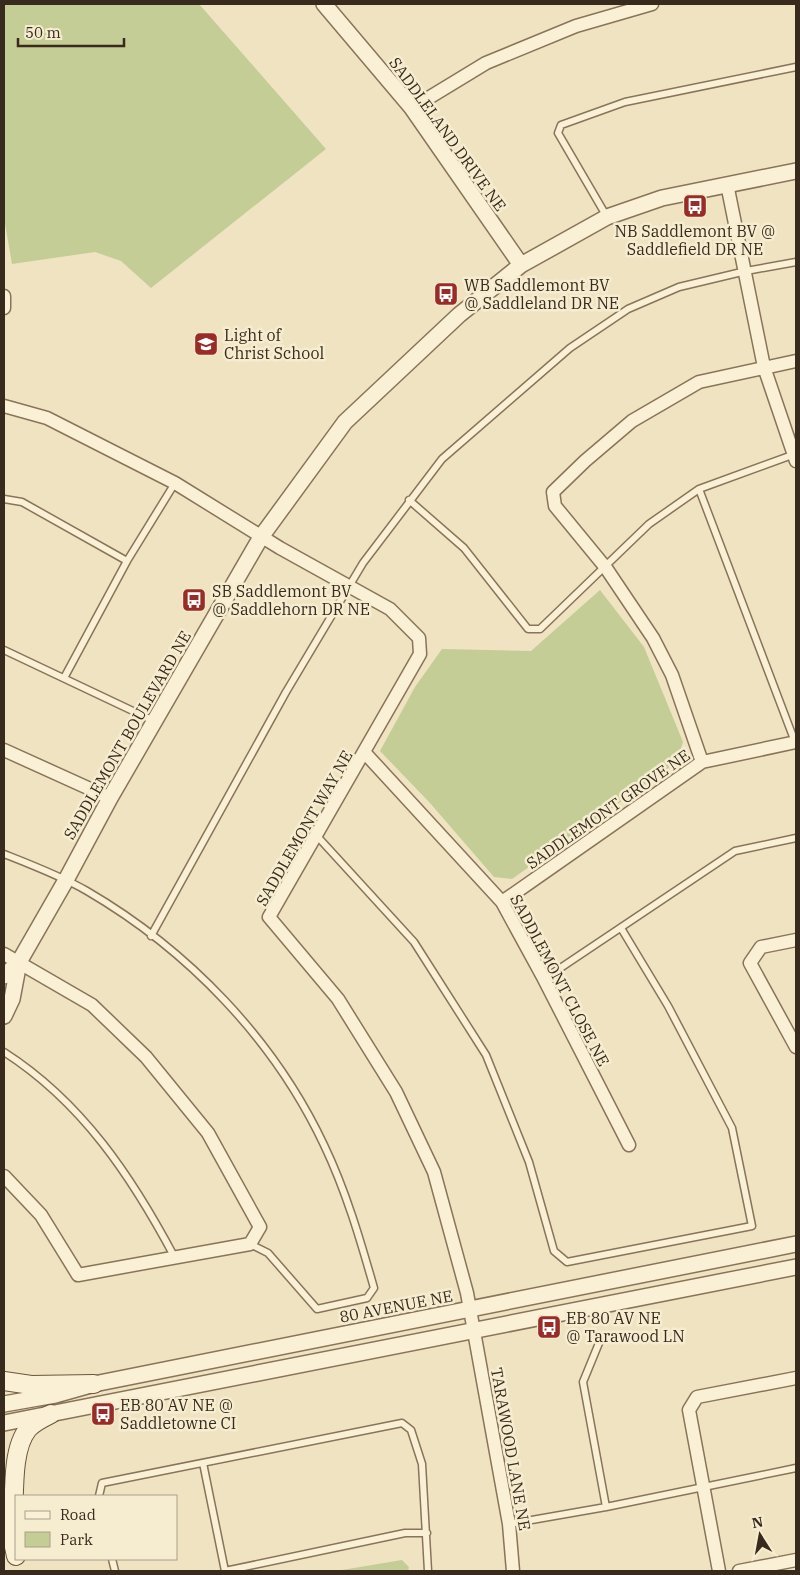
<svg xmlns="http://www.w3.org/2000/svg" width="800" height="1575" viewBox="0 0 800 1575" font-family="'IBM Plex Serif',serif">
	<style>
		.green { fill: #c4cd95 }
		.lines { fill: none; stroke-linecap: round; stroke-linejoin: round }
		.service-casing { stroke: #897459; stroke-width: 9 }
		.minor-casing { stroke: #897459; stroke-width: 15 }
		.tertiary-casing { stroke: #897459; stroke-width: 18 }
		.secondary-casing { stroke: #6b553c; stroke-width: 20 }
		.service { stroke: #f9f0d5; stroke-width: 6 }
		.minor { stroke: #f9f0d5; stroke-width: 12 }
		.tertiary { stroke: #f9f0d5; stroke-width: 15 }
		.secondary { stroke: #f9f0d5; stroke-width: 18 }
		.labels { text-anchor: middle; stroke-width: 5; stroke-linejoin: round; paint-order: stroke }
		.street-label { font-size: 16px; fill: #382b1d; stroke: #f6edd1 }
		.poi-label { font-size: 16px; fill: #382b1d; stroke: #f6edd1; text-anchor: start }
	</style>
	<rect width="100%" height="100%" fill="#efe3c2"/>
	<!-- green -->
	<path class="green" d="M 4,4 L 199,4 L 326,149 L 151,288 L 121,261 L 95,252 L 12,264 L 4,218 Z
		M 600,590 L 644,647 L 683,742 L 677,762 L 512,879 L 494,877 L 430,803 L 380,751 L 415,687 L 442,649 L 531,651 Z
		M 402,1560 L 409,1567 L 408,1571 L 336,1571 Z"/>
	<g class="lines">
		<defs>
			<path id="service" d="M 607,217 L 558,133 L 561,125 L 625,102 L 796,67
				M 699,489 L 795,742
				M 4,499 L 22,502 L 127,561
				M 409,500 L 464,548 L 528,629 L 540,629 L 649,524 L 699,489 L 795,454
				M 4,650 L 154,721
				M 64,678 L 127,561 L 175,483
				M 317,836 L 414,942 L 486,1055 L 529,1162 L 554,1251 L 567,1262 L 752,1226 L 732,1128 L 668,1006 L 621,928
				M 4,854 C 32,865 61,876 87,891 C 188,950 274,1039 324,1145 C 346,1191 360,1239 374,1288 L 367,1298 L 317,1309 L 268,1253 L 250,1244
				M 151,936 L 286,692 L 363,563 L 442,459 L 570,348 L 628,309 L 679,287 L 746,271 L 796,262
				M 544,979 L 735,851 L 796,838
				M 4,1052 C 82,1102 132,1177 175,1258
				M 599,1343 L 583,1382 L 606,1507
				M 203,1463 L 225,1571
				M 99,1496 L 102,1483 L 402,1423 L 411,1430 L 422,1464 L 428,1571
				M 509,1524 L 606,1507 L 796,1468
				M 112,1559 L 115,1571
				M 225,1571 L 405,1533 L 427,1533"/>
			<path id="minor" d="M 412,108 L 486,63 L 576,26 L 652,4
				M 727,184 L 764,367 L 796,461
				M 4,296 L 4,308
				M 4,406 L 47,418 L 175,483 L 280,548 L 390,609 L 419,638 L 420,654 L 269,917 L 338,999 L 396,1092 L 434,1172 L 467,1293 L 509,1524 L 513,1571
				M 4,750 L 110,798
				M 365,753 L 502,902 L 544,979 L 629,1145
				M 702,762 L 672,675 L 653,638 L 606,568 L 555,506 L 553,492 L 585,461 L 632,421 L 699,382 L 796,361
				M 502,902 L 702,762 L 796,742
				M 796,940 L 761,947 L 750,963 L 796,1047
				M 4,954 L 92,1005 L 146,1057 L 208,1133 L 260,1227 L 250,1244 L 78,1275 L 41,1215 L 4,1176
				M 719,1571 L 689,1410 L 697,1397 L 796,1378
				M 739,1571 L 796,1560"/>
			<path id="tertiary" d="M 324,4 L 412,108 L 521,265
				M 4,976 L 19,962 L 66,880 L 110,798 L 261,537 L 345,422 L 459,315 L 521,265 L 607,217 L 662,198 L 796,171
				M 4,1016 L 12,999 L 19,962
				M 4,1404 L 55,1395 L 94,1384 L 796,1244
				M 4,1423 L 796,1267"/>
			<path id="secondary" d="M 4,1381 L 31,1385 L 94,1384
				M 9,1524 L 16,1556
				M 12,1535 C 16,1506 9,1452 28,1429 C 34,1422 43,1418 51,1414"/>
		</defs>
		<!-- service casing -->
		<use href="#service" class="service-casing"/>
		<!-- minor casing -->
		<use href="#minor" class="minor-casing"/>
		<!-- tertiary casing -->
		<use href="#tertiary" class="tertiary-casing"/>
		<!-- secondary casing -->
		<use href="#secondary" class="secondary-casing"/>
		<!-- service -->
		<use href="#service" class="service"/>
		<!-- minor -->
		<use href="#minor" class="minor"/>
		<!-- tertiary -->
		<use href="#tertiary" class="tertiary"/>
		<!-- secondary -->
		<use href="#secondary" class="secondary"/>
	</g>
	<!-- icons -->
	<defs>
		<symbol id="bus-square" viewBox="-11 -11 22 22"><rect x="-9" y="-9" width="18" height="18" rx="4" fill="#992c27" stroke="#f6edd1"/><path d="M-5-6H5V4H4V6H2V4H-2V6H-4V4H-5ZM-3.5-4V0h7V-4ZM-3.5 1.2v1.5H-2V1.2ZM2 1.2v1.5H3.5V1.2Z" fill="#fff"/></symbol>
		<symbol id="school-square" viewBox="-11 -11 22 22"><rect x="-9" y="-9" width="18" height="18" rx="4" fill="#992c27" stroke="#f6edd1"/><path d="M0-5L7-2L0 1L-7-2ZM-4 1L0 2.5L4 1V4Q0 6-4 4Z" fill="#fff"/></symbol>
	</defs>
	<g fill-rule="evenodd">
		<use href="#bus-square" x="681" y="192" width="28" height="28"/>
		<use href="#bus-square" x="432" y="280" width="28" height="28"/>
		<use href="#school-square" x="192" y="330" width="28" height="28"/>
		<use href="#bus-square" x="180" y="586" width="28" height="28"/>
		<use href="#bus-square" x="535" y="1313" width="28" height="28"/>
		<use href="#bus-square" x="89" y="1400" width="28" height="28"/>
	</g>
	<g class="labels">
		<!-- street labels -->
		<g class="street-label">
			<text transform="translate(448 134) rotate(54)" y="6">SADDLELAND DRIVE NE</text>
			<text transform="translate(127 735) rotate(-60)" y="6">SADDLEMONT BOULEVARD NE</text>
			<text transform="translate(608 809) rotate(-35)" y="6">SADDLEMONT GROVE NE</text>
			<text transform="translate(304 828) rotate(-60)" y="6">SADDLEMONT WAY NE</text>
			<text transform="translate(560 980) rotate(62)" y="6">SADDLEMONT CLOSE NE</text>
			<text transform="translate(396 1306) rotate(-11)" y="6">80 AVENUE NE</text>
			<text transform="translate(511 1449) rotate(80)" y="6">TARAWOOD LANE NE</text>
		</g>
		<!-- poi labels -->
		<g class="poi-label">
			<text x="695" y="237" text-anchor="middle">NB Saddlemont BV @<tspan x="695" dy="18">Saddlefield DR NE</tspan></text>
			<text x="464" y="291">WB Saddlemont BV<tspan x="464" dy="18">@ Saddleland DR NE</tspan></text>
			<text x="224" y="341">Light of<tspan x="224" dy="18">Christ School</tspan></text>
			<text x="212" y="597">SB Saddlemont BV<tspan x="212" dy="18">@ Saddlehorn DR NE</tspan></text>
			<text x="566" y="1324">EB 80 AV NE<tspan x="566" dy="18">@ Tarawood LN</tspan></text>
			<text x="120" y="1411">EB 80 AV NE @<tspan x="120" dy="18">Saddletowne CI</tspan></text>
		</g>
	</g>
	<!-- border -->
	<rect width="800" height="1575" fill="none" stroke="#382b1d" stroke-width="10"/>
	<!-- legend -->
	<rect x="15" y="1495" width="162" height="65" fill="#f6edd1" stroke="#aa9f89"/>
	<rect x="25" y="1511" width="25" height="8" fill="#f9f0d5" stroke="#aa9f89"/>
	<text x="60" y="1520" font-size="15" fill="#382b1d">Road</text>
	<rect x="25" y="1532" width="25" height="15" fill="#c4cd95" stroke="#aa9f89"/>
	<text x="60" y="1545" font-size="15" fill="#382b1d">Park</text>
	<!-- north arrow -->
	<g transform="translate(760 1535) rotate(349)" stroke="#f6edd1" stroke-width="4" paint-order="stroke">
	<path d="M0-4L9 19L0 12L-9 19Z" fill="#382b1d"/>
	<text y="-8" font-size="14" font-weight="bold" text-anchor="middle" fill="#382b1d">N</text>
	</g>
	<!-- scale -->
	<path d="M18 38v8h106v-8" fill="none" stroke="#382b1d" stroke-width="2.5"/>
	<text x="25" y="38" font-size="15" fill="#382b1d" stroke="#f6edd1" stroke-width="4" paint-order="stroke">50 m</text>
</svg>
